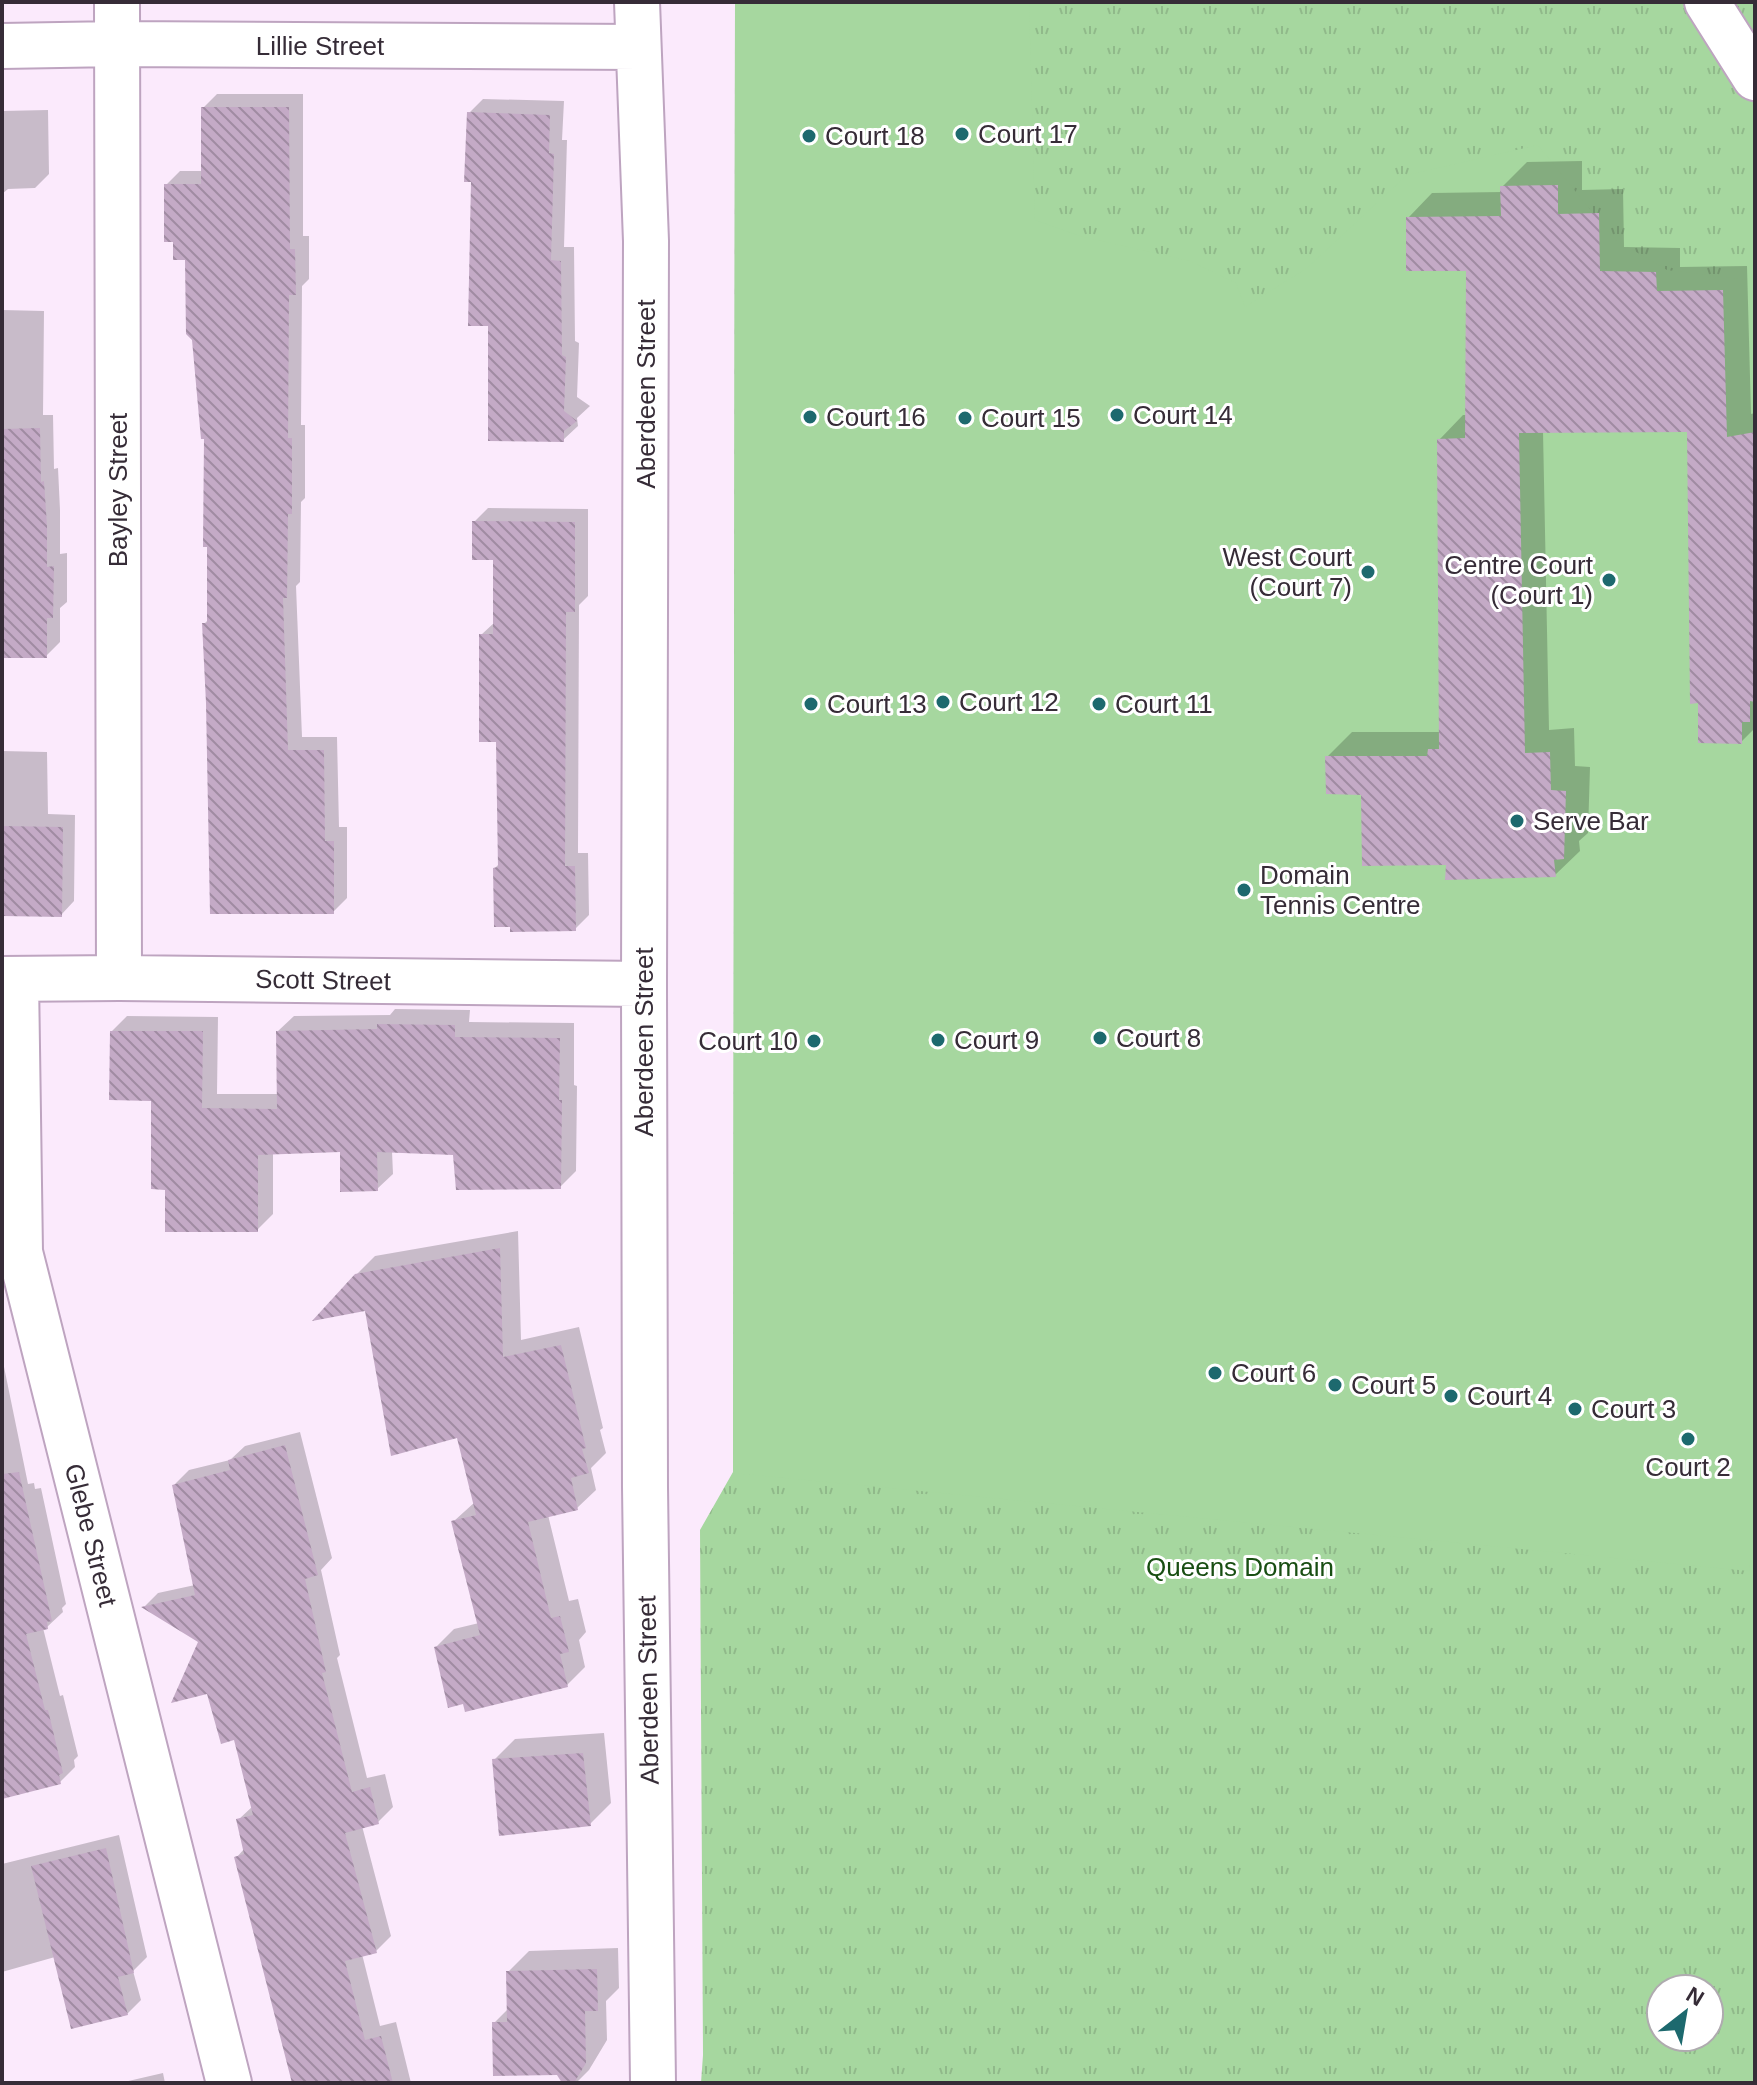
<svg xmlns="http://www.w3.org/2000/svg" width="1757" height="2085" viewBox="0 0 1757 2085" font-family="Arial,sans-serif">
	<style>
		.park { fill: url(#park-tufts); fill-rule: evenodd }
		.pitch { fill: #a6d79f }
		.shadow { fill: #0003 }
		.building { fill: url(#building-back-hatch) }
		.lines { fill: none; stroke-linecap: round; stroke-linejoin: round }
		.minor-casing { stroke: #bea4c0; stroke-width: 48 }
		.minor { stroke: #fff; stroke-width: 44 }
		.poi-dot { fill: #1d696e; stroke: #fff; stroke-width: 3 }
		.labels { text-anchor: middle; stroke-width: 6; stroke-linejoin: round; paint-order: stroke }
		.street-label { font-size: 26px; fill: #362c37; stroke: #fff }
		.poi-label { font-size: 26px; fill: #362c37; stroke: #fff; text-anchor: start }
		.park-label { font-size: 26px; fill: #184e12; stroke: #fff }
	</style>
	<defs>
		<pattern id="park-tufts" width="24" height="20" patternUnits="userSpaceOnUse" patternTransform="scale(2)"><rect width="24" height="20" fill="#a6d79f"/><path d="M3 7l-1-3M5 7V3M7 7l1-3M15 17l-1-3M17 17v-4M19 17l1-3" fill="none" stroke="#90b98a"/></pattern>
		<pattern id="building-back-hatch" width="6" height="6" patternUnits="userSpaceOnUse" patternTransform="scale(2)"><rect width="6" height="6" fill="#c4aac6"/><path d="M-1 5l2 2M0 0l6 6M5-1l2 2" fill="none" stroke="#a08ba2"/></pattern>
	</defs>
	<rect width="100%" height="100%" fill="#fbeafc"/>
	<!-- park -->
	<path class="park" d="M 735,2 L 1755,2 L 1755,2083 L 701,2083 L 703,2055 L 700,1530 L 733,1472 ZM 1661,1989 L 1709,1989 L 1709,2037 L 1661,2037 Z"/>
	<!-- pitch -->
	<path class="pitch" d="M 735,2 L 1029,2 L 1035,220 L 1080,236 L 1190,261 L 1236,283 L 1245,307 L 1307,268 L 1407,175 L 1538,145 L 1614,239 L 1667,270 L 1755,281 L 1755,1521 L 1749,1571 L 733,1473 Z"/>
	<!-- shadow -->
	<path class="shadow" d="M 217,94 L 303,94 L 303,236 L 309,236 L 309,279 L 302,286 L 301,425 L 305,425 L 305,498 L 301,502 L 300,582 L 296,586 L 302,737 L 337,737 L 339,827 L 347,827 L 347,898 L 333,912 L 208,703 L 204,624 L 209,619 L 206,437 L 187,258 L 166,185 L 180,171 L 203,171 L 203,108 Z
		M 483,99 L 564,101 L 562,140 L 567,140 L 564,247 L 574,247 L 575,341 L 579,343 L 577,397 L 590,406 L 577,418 L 578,426 L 563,440 L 489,324 L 473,180 L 469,113 Z
		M 48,110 L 49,174 L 35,188 L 8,189 L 2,194 L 2,111 Z
		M 1582,161 L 1582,190 L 1623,189 L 1624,247 L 1680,248 L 1680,267 L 1747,266 L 1751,414 L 1755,413 L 1755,728 L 1741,742 L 1689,430 L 1543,431 L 1549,730 L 1574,728 L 1575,766 L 1590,767 L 1588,833 L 1579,841 L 1580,851 L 1555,875 L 1448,863 L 1327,757 L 1352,732 L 1441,732 L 1439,440 L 1463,415 L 1467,415 L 1468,269 L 1408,218 L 1432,193 L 1502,192 L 1502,187 L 1527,162 Z
		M 2,310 L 44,311 L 43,415 L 53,415 L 54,469 L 58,468 L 60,510 L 60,554 L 67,553 L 67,602 L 60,608 L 60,642 L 46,656 L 2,656 Z
		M 488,508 L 588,509 L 588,596 L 579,605 L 578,853 L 588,853 L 589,915 L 575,929 L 512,925 L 495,868 L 500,863 L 498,740 L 481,635 L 495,622 L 495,558 L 474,522 Z
		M 2,751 L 47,752 L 48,814 L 75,815 L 74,901 L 61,915 L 2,914 Z
		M 395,1009 L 470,1010 L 469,1022 L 574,1023 L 574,1085 L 577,1086 L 576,1171 L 560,1187 L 455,1153 L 392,1151 L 393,1174 L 377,1189 L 342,1150 L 273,1152 L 273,1214 L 257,1230 L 167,1188 L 153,1099 L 112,1031 L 127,1016 L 218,1017 L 217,1094 L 279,1094 L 278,1031 L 294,1016 L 390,1015 Z
		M 518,1231 L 521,1340 L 579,1327 L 603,1428 L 600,1430 L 606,1453 L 591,1468 L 596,1490 L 577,1508 L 548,1515 L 569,1601 L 578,1599 L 586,1632 L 579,1640 L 585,1667 L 567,1685 L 436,1647 L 454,1629 L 479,1623 L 454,1521 L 475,1502 L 459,1436 L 367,1308 L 356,1275 L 375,1256 Z
		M 2,1357 L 28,1484 L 34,1483 L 35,1489 L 41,1488 L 66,1604 L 62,1608 L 63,1612 L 47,1627 L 43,1628 L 60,1696 L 63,1695 L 78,1756 L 74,1760 L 75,1767 L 60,1782 L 2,1797 Z
		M 300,1432 L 332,1558 L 321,1570 L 340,1655 L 337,1658 L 367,1778 L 385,1774 L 393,1807 L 378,1822 L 362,1826 L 391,1936 L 376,1951 L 362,1954 L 380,2026 L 396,2022 L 411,2083 L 294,2083 L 236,1858 L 245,1848 L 238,1820 L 253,1806 L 236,1738 L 200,1641 L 144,1607 L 158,1593 L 195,1585 L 174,1485 L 189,1470 L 230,1460 L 245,1446 Z
		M 604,1733 L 611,1803 L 590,1824 L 494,1760 L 515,1739 Z
		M 119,1835 L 147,1957 L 133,1971 L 141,2000 L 127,2014 L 55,1957 L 2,1972 L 2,1864 Z
		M 618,1948 L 619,1988 L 606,2001 L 607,2040 L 589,2070 L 576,2083 L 564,2083 L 558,2073 L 494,2023 L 509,2008 L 508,1972 L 529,1951 Z
		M 163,2073 L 165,2083 L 123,2083 L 124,2082 Z"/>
	<!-- building -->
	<path class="building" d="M 201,107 L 289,107 L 290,249 L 295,249 L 296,295 L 289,295 L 288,438 L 292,438 L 292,514 L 288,514 L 287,598 L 283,598 L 288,750 L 324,750 L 325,841 L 334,841 L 334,914 L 210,914 L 206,703 L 202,623 L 207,623 L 207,547 L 203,547 L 204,439 L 201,439 L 192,340 L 186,334 L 185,260 L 173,260 L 173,242 L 164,242 L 164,184 L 201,184 Z
		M 467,112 L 550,115 L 549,153 L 554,154 L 551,260 L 561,261 L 562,355 L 566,357 L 564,411 L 577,421 L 564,431 L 564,442 L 488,441 L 488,326 L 468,326 L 471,182 L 464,182 Z
		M 1558,185 L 1558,214 L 1599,213 L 1600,271 L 1656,272 L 1657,291 L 1723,290 L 1727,437 L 1755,432 L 1755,702 L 1750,701 L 1750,722 L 1742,722 L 1742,744 L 1698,743 L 1698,703 L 1690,704 L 1687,432 L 1519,433 L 1525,753 L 1550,752 L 1551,790 L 1566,791 L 1564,859 L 1554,860 L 1556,877 L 1445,880 L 1446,865 L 1362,866 L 1361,795 L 1326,794 L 1325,756 L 1427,756 L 1428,749 L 1439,749 L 1437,439 L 1465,438 L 1466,271 L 1406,271 L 1406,217 L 1501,216 L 1500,186 Z
		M 40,428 L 41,482 L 44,481 L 47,526 L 47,567 L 54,566 L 53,618 L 47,618 L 47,658 L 2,658 L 2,429 Z
		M 472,521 L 575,522 L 575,612 L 566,612 L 565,866 L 575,866 L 576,931 L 510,932 L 510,927 L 494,927 L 493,868 L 498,867 L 496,742 L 479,742 L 479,634 L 493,634 L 493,560 L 472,560 Z
		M 2,826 L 63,827 L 62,917 L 2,916 Z
		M 377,1024 L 455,1025 L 455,1037 L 560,1038 L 559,1100 L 562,1100 L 561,1189 L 456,1190 L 453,1155 L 377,1152 L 378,1191 L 340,1192 L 340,1152 L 258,1155 L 258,1232 L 165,1232 L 165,1190 L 151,1189 L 151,1101 L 109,1100 L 110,1031 L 203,1031 L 202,1108 L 277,1109 L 276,1031 L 377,1029 Z
		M 500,1248 L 503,1357 L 561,1345 L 586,1448 L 582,1449 L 589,1473 L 571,1478 L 578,1510 L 528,1522 L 551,1618 L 560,1616 L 569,1652 L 560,1654 L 568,1687 L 465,1712 L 463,1704 L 448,1708 L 434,1647 L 480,1635 L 451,1521 L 476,1515 L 457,1438 L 391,1456 L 365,1311 L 312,1321 L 355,1274 Z
		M 285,1445 L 318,1575 L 305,1579 L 326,1672 L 322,1673 L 352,1792 L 370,1787 L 379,1824 L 345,1833 L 377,1953 L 345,1961 L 365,2040 L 381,2036 L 393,2083 L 292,2083 L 234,1857 L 244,1854 L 236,1819 L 253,1815 L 234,1740 L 221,1744 L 207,1694 L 171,1703 L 198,1642 L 141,1607 L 195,1595 L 172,1485 L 230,1470 L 228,1460 Z
		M 19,1472 L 52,1621 L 47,1622 L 48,1629 L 26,1634 L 45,1710 L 48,1710 L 63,1773 L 59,1775 L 61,1784 L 2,1799 L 2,1474 Z
		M 583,1753 L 591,1826 L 499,1836 L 492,1759 Z
		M 106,1848 L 134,1973 L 118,1977 L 128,2015 L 71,2029 L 31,1866 Z
		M 597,1969 L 598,2011 L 585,2011 L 586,2063 L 574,2083 L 562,2083 L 557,2075 L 493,2076 L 492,2022 L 507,2022 L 506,1971 Z"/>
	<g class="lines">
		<defs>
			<path id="minor" d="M 117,2 L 119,978
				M 637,2 L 646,241 L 644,984 L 645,1487 L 653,2083
				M 1707,2 L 1755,78
				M 2,46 L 117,44 L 638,47
				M 2,979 L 119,978 L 644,984
				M 16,979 L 20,1252 L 229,2083"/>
		</defs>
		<!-- minor casing -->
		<use href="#minor" class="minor-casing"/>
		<!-- minor -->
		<use href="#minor" class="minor"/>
	</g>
	<!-- markers -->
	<g class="poi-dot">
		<circle cx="962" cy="134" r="8"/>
		<circle cx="809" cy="136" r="8"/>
		<circle cx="1117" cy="415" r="8"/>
		<circle cx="810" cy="417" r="8"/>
		<circle cx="965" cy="418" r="8"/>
		<circle cx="1368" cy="572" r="8"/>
		<circle cx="1609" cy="580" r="8"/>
		<circle cx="943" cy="702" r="8"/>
		<circle cx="811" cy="704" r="8"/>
		<circle cx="1099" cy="704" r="8"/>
		<circle cx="1517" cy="821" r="8"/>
		<circle cx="1244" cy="890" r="8"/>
		<circle cx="1100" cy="1038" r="8"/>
		<circle cx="938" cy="1040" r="8"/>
		<circle cx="814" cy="1041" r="8"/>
		<circle cx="1215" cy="1373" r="8"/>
		<circle cx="1335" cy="1385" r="8"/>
		<circle cx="1451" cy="1396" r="8"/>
		<circle cx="1575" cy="1409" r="8"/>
		<circle cx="1688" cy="1439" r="8"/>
	</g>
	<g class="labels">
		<!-- street labels -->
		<g class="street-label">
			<text x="320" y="55">Lillie Street</text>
			<text transform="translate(646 394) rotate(-90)" y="9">Aberdeen Street</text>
			<text transform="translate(118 490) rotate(-90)" y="9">Bayley Street</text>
			<text transform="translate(323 980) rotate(1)" y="9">Scott Street</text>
			<text transform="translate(644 1042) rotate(-90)" y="9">Aberdeen Street</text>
			<text transform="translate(91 1535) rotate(76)" y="9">Glebe Street</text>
			<text transform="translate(648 1690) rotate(-91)" y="9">Aberdeen Street</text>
		</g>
		<!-- poi labels -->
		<g class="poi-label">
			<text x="978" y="143">Court 17</text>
			<text x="825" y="145">Court 18</text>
			<text x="1133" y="424">Court 14</text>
			<text x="826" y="426">Court 16</text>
			<text x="981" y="427">Court 15</text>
			<text x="1352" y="566" text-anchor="end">West Court<tspan x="1352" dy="30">(Court 7)</tspan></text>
			<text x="1593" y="574" text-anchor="end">Centre Court<tspan x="1593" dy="30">(Court 1)</tspan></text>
			<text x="959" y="711">Court 12</text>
			<text x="827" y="713">Court 13</text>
			<text x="1115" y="713">Court 11</text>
			<text x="1533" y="830">Serve Bar</text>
			<text x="1260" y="884">Domain<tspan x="1260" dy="30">Tennis Centre</tspan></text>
			<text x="1116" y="1047">Court 8</text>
			<text x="954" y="1049">Court 9</text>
			<text x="798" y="1050" text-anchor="end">Court 10</text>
			<text x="1231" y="1382">Court 6</text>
			<text x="1351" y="1394">Court 5</text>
			<text x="1467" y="1405">Court 4</text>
			<text x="1591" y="1418">Court 3</text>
			<text x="1688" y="1476" text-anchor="middle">Court 2</text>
		</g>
		<!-- park labels -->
		<g class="park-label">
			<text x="1240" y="1576">Queens Domain</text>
		</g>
	</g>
	<!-- border -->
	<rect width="1757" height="2085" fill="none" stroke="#362c37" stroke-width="8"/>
	<!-- north arrow -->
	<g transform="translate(1685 2013) rotate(31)"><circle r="38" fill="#ffffff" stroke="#afabaf" stroke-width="2"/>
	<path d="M0-6L14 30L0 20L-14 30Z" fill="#1d696e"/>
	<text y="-12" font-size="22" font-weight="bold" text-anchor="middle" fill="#362c37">N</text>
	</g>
</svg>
